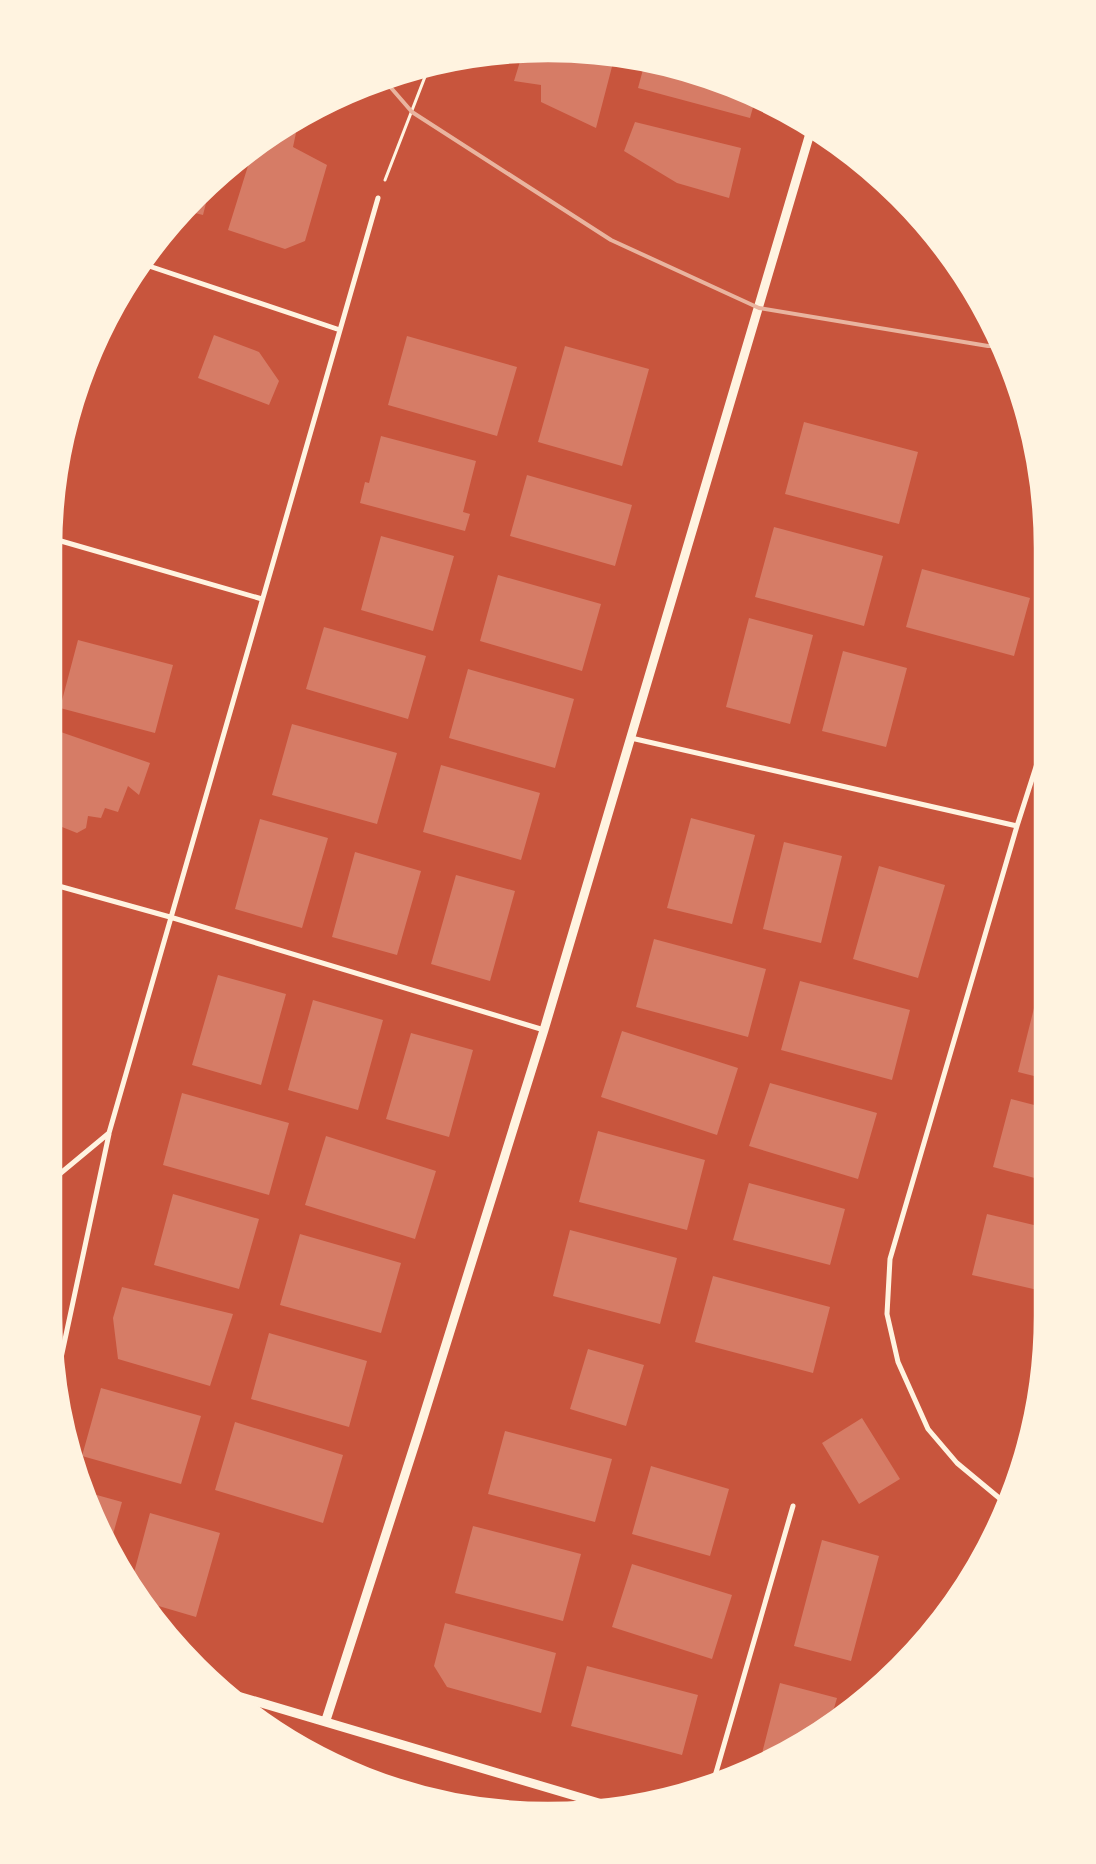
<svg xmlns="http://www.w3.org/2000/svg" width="1096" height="1864" viewBox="0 0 1096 1864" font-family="Arial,sans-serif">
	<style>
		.building { fill: #d67c66 }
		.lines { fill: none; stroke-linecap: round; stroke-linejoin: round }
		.path { stroke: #fff3e0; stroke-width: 3 }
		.minor { stroke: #fff3e0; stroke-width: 5 }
		.tertiary { stroke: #fff3e0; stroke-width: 9 }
		.rail { stroke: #e9b49f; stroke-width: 4 }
		.rim { fill: none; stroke: #fff3e0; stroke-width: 2.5 }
	</style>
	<rect width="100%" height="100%" fill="#c8553d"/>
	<!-- building -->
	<path class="building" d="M 548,53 L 614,59 L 596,128 L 541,102 L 541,85 L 514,81 L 522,55 Z
		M 645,62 L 737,90 L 755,100 L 750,118 L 638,88 Z
		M 635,122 L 741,148 L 729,198 L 677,183 L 624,151 Z
		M 285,130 L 296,133 L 293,147 L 327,165 L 305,241 L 285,249 L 228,230 L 252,153 L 272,136 Z
		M 210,187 L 203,215 L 187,211 L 197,198 Z
		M 214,335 L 259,352 L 279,381 L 269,405 L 198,378 Z
		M 407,336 L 517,367 L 497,436 L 388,405 Z
		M 565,346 L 649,369 L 622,466 L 538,442 Z
		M 804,422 L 918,452 L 899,524 L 785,494 Z
		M 381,436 L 476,461 L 463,512 L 470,514 L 465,531 L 360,503 L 365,482 L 369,483 Z
		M 527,475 L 632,505 L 615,566 L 510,536 Z
		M 774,527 L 883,556 L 864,626 L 755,597 Z
		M 381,536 L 454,556 L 433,631 L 361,610 Z
		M 922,569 L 1030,598 L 1014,656 L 906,627 Z
		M 498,575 L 601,604 L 582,671 L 480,641 Z
		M 54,595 L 59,596 L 55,611 L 54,611 Z
		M 749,618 L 813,635 L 790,724 L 726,707 Z
		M 324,627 L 426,656 L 408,719 L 306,689 Z
		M 78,640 L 173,665 L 155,733 L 60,708 Z
		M 843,651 L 907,668 L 886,747 L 822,731 Z
		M 468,669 L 574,699 L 555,768 L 449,738 Z
		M 292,724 L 397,753 L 377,824 L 272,795 Z
		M 55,730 L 150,763 L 139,795 L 128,786 L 118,812 L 105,808 L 101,818 L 88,816 L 86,828 L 77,833 L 62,827 L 59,835 L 55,834 Z
		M 441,765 L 540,793 L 521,860 L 423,832 Z
		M 691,818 L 755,835 L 732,924 L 667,908 Z
		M 260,819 L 328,838 L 302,928 L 235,909 Z
		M 784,842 L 842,856 L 821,943 L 763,929 Z
		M 355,852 L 421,871 L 397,955 L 332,937 Z
		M 879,866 L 945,885 L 918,978 L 853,959 Z
		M 456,875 L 515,891 L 490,981 L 431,964 Z
		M 654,939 L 766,969 L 748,1037 L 636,1007 Z
		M 218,975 L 286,994 L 261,1085 L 192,1065 Z
		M 800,981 L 910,1010 L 892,1080 L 781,1050 Z
		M 1037,996 L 1042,998 L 1042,1078 L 1018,1072 Z
		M 313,1000 L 383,1020 L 358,1110 L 288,1090 Z
		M 622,1031 L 738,1068 L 717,1135 L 601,1097 Z
		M 411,1033 L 473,1050 L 449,1137 L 386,1119 Z
		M 770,1083 L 877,1113 L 858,1179 L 749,1146 Z
		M 182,1093 L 289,1123 L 269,1195 L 163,1165 Z
		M 1011,1099 L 1042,1107 L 1042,1180 L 993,1167 Z
		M 598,1131 L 705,1160 L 687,1230 L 579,1202 Z
		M 326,1136 L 436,1171 L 415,1239 L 305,1205 Z
		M 749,1183 L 845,1209 L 830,1265 L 733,1240 Z
		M 173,1194 L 259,1219 L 239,1289 L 154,1265 Z
		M 987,1214 L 1042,1227 L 1042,1291 L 972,1275 Z
		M 570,1230 L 677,1258 L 660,1324 L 553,1296 Z
		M 300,1234 L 401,1263 L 381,1333 L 280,1305 Z
		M 713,1276 L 830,1307 L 813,1373 L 695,1342 Z
		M 122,1287 L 233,1314 L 210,1386 L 118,1359 L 113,1318 Z
		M 269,1333 L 367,1361 L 349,1427 L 251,1399 Z
		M 588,1349 L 644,1365 L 626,1426 L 570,1409 Z
		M 101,1388 L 201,1416 L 181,1484 L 82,1456 Z
		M 862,1418 L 900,1479 L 859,1504 L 822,1443 Z
		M 235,1422 L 343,1455 L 323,1523 L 215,1490 Z
		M 505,1431 L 612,1459 L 595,1522 L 488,1494 Z
		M 651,1466 L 729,1489 L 710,1556 L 632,1534 Z
		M 86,1492 L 122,1502 L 110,1545 L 104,1535 Z
		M 150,1513 L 220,1533 L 196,1617 L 145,1602 L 132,1580 Z
		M 473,1526 L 581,1554 L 563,1621 L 455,1593 Z
		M 822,1540 L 879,1556 L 851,1661 L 794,1646 Z
		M 632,1564 L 732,1595 L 712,1659 L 612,1627 Z
		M 445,1623 L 556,1653 L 541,1713 L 447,1687 L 434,1666 Z
		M 587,1666 L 698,1695 L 682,1755 L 571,1726 Z
		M 780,1683 L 837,1698 L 830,1722 L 795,1745 L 760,1761 Z"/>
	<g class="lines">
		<!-- path -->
		<path class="path" d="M 385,180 L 428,69"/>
		<!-- minor -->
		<path class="minor" d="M 143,264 L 340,330
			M 54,539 L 262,599
			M 631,738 L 1017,826
			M 55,885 L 170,917 L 544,1030
			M 56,1177 L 109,1133 L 378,198
			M 58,1372 L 109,1134
			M 1004,1502 L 957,1463 L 928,1429 L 898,1362 L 887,1314 L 890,1259 L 1017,826 L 1042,748
			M 713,1783 L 793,1506"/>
		<!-- tertiary -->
		<path class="tertiary" d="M 231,1694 L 609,1806
			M 326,1720 L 419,1431 L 544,1030 L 811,130"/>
		<!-- rail -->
		<path class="rail" d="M 386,82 L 412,112 L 611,240 L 759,308 L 988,346 L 998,346"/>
	</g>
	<!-- crop -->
	<path d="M0 0H1096V1864H0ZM548 61H548A487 487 0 0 1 1035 548V1316A487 487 0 0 1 548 1803H548A487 487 0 0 1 61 1316V548A487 487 0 0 1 548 61Z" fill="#fff3e0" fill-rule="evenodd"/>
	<path class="rim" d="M548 61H548A487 487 0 0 1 1035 548V1316A487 487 0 0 1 548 1803H548A487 487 0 0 1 61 1316V548A487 487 0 0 1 548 61Z"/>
</svg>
